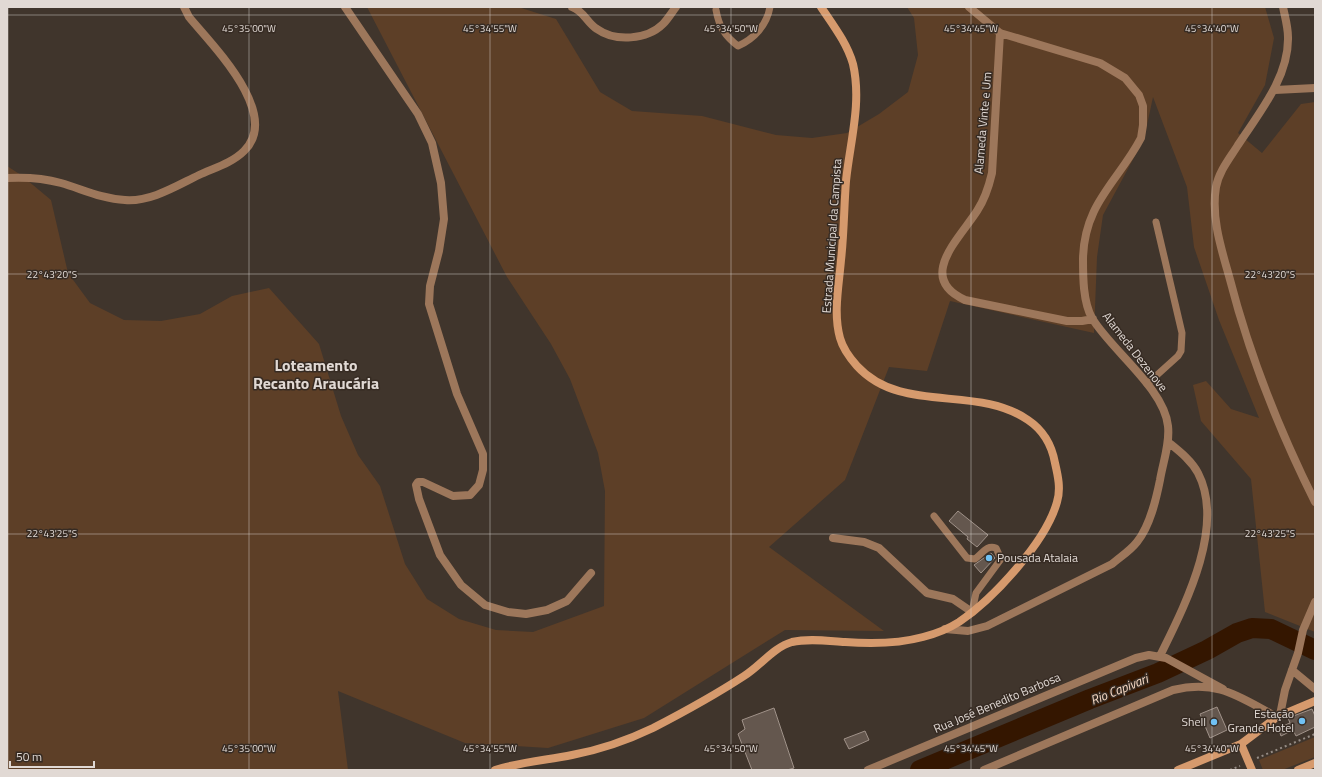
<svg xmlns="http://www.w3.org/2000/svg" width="1322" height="777" viewBox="0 0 1322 777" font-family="'Titillium Web',sans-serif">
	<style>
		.green { fill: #5d3f27 }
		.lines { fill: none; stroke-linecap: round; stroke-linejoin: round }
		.river { stroke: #341600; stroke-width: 20 }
		.building { fill: #64574e; stroke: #a09289 }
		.path { stroke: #958c85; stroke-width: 2; stroke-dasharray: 2 3; stroke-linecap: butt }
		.lane { stroke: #9d775b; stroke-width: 7 }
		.street { stroke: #9d775b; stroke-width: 8 }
		.secondary { stroke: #d69a6d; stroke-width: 8 }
		.ticks { fill: none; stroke: #e1d9d4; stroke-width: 1; stroke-opacity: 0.45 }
		.poi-dot { fill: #70c1f4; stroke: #362b23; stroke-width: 1.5 }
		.labels { text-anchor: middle; stroke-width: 3; stroke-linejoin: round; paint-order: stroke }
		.street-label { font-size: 12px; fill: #e1d9d4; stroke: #362b23 }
		.poi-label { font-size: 12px; fill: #e1d9d4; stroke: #362b23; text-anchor: end }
		.water-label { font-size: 13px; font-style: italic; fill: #f6d9c4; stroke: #362b23 }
		.district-label { font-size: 16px; font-weight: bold; fill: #e1d9d4; stroke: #362b23 }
		.ticks-label { font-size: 10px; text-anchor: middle; fill: #e1d9d4; stroke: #362b23; stroke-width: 3; stroke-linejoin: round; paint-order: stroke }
	</style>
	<rect width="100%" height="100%" fill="#40352c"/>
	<!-- green -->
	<path class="green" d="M 367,7 L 518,7 L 556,19 L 600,92 L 632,111 L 702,116 L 776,135 L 812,138 L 847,133 L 879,114 L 908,92 L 918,55 L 914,18 L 907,7 L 1265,7 L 1274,38 L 1265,85 L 1238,133 L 1262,153 L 1301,104 L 1315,102 L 1315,632 L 1265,612 L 1251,479 L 1201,421 L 1193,385 L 1206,381 L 1231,409 L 1259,418 L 1219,320 L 1194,247 L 1187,187 L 1153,97 L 1144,139 L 1103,215 L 1097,257 L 1094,333 L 950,301 L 927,371 L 889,367 L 845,480 L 769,547 L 884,631 L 785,630 L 644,718 L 548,748 L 465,743 L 338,691 L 348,770 L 7,770 L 7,166 L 21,175 L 51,200 L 68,273 L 90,303 L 124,320 L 161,321 L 200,314 L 232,296 L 269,288 L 319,344 L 341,416 L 358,455 L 380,486 L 405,564 L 427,599 L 459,619 L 496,630 L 533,632 L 604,606 L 605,491 L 598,453 L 570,379 L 551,344 L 507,277 Z
		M 1315,737 L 1315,757 L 1282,770 L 1263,770 L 1259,760 Z"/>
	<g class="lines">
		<!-- river -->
		<path class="river" d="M 920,770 L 1090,699 L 1158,673 L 1207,650 L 1237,633 L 1252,628 L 1271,629 L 1315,650"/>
	</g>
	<!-- building -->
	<path class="building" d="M 958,511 L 988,535 L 977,547 L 967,539 L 968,537 L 949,521 Z
		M 991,553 L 995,558 L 981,573 L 974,565 Z
		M 1217,707 L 1227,730 L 1210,738 L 1200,714 Z
		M 774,708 L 794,768 L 787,770 L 752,770 L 738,734 L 745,729 L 742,720 Z
		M 1312,709 L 1315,716 L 1315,727 L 1296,736 L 1293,730 L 1281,736 L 1278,728 L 1290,723 L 1288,718 Z
		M 865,731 L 869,740 L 849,749 L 844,739 Z"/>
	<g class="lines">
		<!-- path -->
		<path class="path" d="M 1257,758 L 1315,734
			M 1230,770 L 1240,766"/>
		<!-- lane -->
		<path class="lane" d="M 716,10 C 719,27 725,36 738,46 C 754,39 767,25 770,7
			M 1147,384 L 1178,356 L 1181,351 L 1182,333 L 1156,222
			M 934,516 L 967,558 L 975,559 C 983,553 986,545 996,548 L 1001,559 L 976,593 L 972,612"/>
		<!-- street -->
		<path class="street" d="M 345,7 L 418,114 L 432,143 L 441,183 L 444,219 L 439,251 L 430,286 L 429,304 L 457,394 L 483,454 L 483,470 L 479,485 L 470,495 L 453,496 L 423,482 L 418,482 L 416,485 L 419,499 L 440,555 L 461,585 L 485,605 L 508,612 L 526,614 L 547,610 L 567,601 L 591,573
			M 572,7 C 584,11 587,23 597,29 C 615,42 647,40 663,24 C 668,19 672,12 676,7
			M 1283,7 C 1285,17 1288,27 1288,37 C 1289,77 1259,113 1238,145 C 1230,158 1219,171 1216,187 C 1211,217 1221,248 1229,276 C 1249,354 1279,430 1315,502
			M 1000,33 L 992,173 C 989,186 985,199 977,211 C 959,239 916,278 965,300 L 1067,321 L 1082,321 L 1093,319
			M 1275,90 L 1315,88
			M 7,178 C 26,177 43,178 61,183 C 82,189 102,199 125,200 C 151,202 176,186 199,175 C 214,168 232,163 244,151 C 282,114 212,45 189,17 L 184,7
			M 833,538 L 864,542 L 879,548 L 927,593 L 953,599 L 972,612
			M 945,629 L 968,631 L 987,626 L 1112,564 C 1120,557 1130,551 1137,542 C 1150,526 1156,500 1160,480 C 1163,462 1170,444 1168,426 C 1164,388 1111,350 1092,318 C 1083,302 1083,277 1083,259 C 1084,203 1118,182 1141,138 L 1143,125 L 1143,106 L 1139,95 L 1125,78 L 1100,63 L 1000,33 L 969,7
			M 1160,656 C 1184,607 1226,527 1198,473 C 1191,460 1179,451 1168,442
			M 1292,670 L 1315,689
			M 1280,715 L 1285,690 L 1298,653 L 1303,630 L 1315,602
			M 868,770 L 1136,658 L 1149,655 L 1166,658 L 1223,689
			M 984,770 L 1173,690 C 1218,679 1239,697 1277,717"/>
		<!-- secondary -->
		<path class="secondary" d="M 1241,744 L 1252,770
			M 495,770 C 520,762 547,760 572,755 C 599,750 628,740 653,728 C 684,712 715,695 744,676 C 760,666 774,647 792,642 C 809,638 828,641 845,642 C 870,644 897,644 923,637 C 935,634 948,629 959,622 C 993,599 1046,542 1057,502 C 1061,489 1058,476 1055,463 C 1052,446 1043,430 1028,420 C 976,384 902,415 857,366 C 849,357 843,349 840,338 C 833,313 839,285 841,260 C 844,234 844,207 846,181 C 850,142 862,103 853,64 C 847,43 833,25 821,7
			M 1178,770 L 1241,744 L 1277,717 L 1315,701
			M 1298,770 L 1315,763"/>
	</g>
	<!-- ticks -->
	<path class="ticks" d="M 8,7 L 8,770M 249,7 L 249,770M 490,7 L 490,770M 731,7 L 731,770M 971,7 L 971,770M 1212,7 L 1212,770M 7,15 L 1315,15M 7,274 L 1315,274M 7,534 L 1315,534"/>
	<!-- markers -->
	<g class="poi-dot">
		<circle cx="989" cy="558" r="4"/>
		<circle cx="1302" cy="721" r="4"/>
		<circle cx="1214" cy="722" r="4"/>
	</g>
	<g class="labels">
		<!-- street labels -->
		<g class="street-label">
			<text transform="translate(983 123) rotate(-85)" y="4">Alameda Vinte e Um</text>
			<text transform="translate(832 236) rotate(-86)" y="4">Estrada Municipal da Campista</text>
			<text transform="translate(1135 352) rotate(52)" y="4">Alameda Dezenove</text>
			<text transform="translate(997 703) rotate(-23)" y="4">Rua José Benedito Barbosa</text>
		</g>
		<!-- poi labels -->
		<g class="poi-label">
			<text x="997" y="562" text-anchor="start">Pousada Atalaia</text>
			<text x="1294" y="718">Estação<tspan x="1294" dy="14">Grande Hotel</tspan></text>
			<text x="1206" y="726">Shell</text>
		</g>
		<!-- water labels -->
		<g class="water-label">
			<text transform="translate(1119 689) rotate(-22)" y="5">Rio Capivari</text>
		</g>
		<!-- district labels -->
		<g class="district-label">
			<text x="316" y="371">Loteamento<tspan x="316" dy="18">Recanto Araucária</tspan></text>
		</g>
	</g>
	<g class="ticks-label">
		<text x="249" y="32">45°35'00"W</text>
		<text x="490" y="32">45°34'55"W</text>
		<text x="731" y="32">45°34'50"W</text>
		<text x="971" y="32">45°34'45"W</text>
		<text x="1212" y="32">45°34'40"W</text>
		<text x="52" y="278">22°43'20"S</text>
		<text x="1270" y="278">22°43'20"S</text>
		<text x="52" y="537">22°43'25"S</text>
		<text x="1270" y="537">22°43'25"S</text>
		<text x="249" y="752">45°35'00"W</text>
		<text x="490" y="752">45°34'55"W</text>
		<text x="731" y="752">45°34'50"W</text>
		<text x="971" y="752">45°34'45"W</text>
		<text x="1212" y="752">45°34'40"W</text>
	</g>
	<!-- border -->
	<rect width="1322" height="777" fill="none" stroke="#e1d9d4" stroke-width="16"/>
	<!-- scale -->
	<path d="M10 761v6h84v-6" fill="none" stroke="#e1d9d4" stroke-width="2"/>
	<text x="16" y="761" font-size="12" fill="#e1d9d4" stroke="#362b23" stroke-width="3" paint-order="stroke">50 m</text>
</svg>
